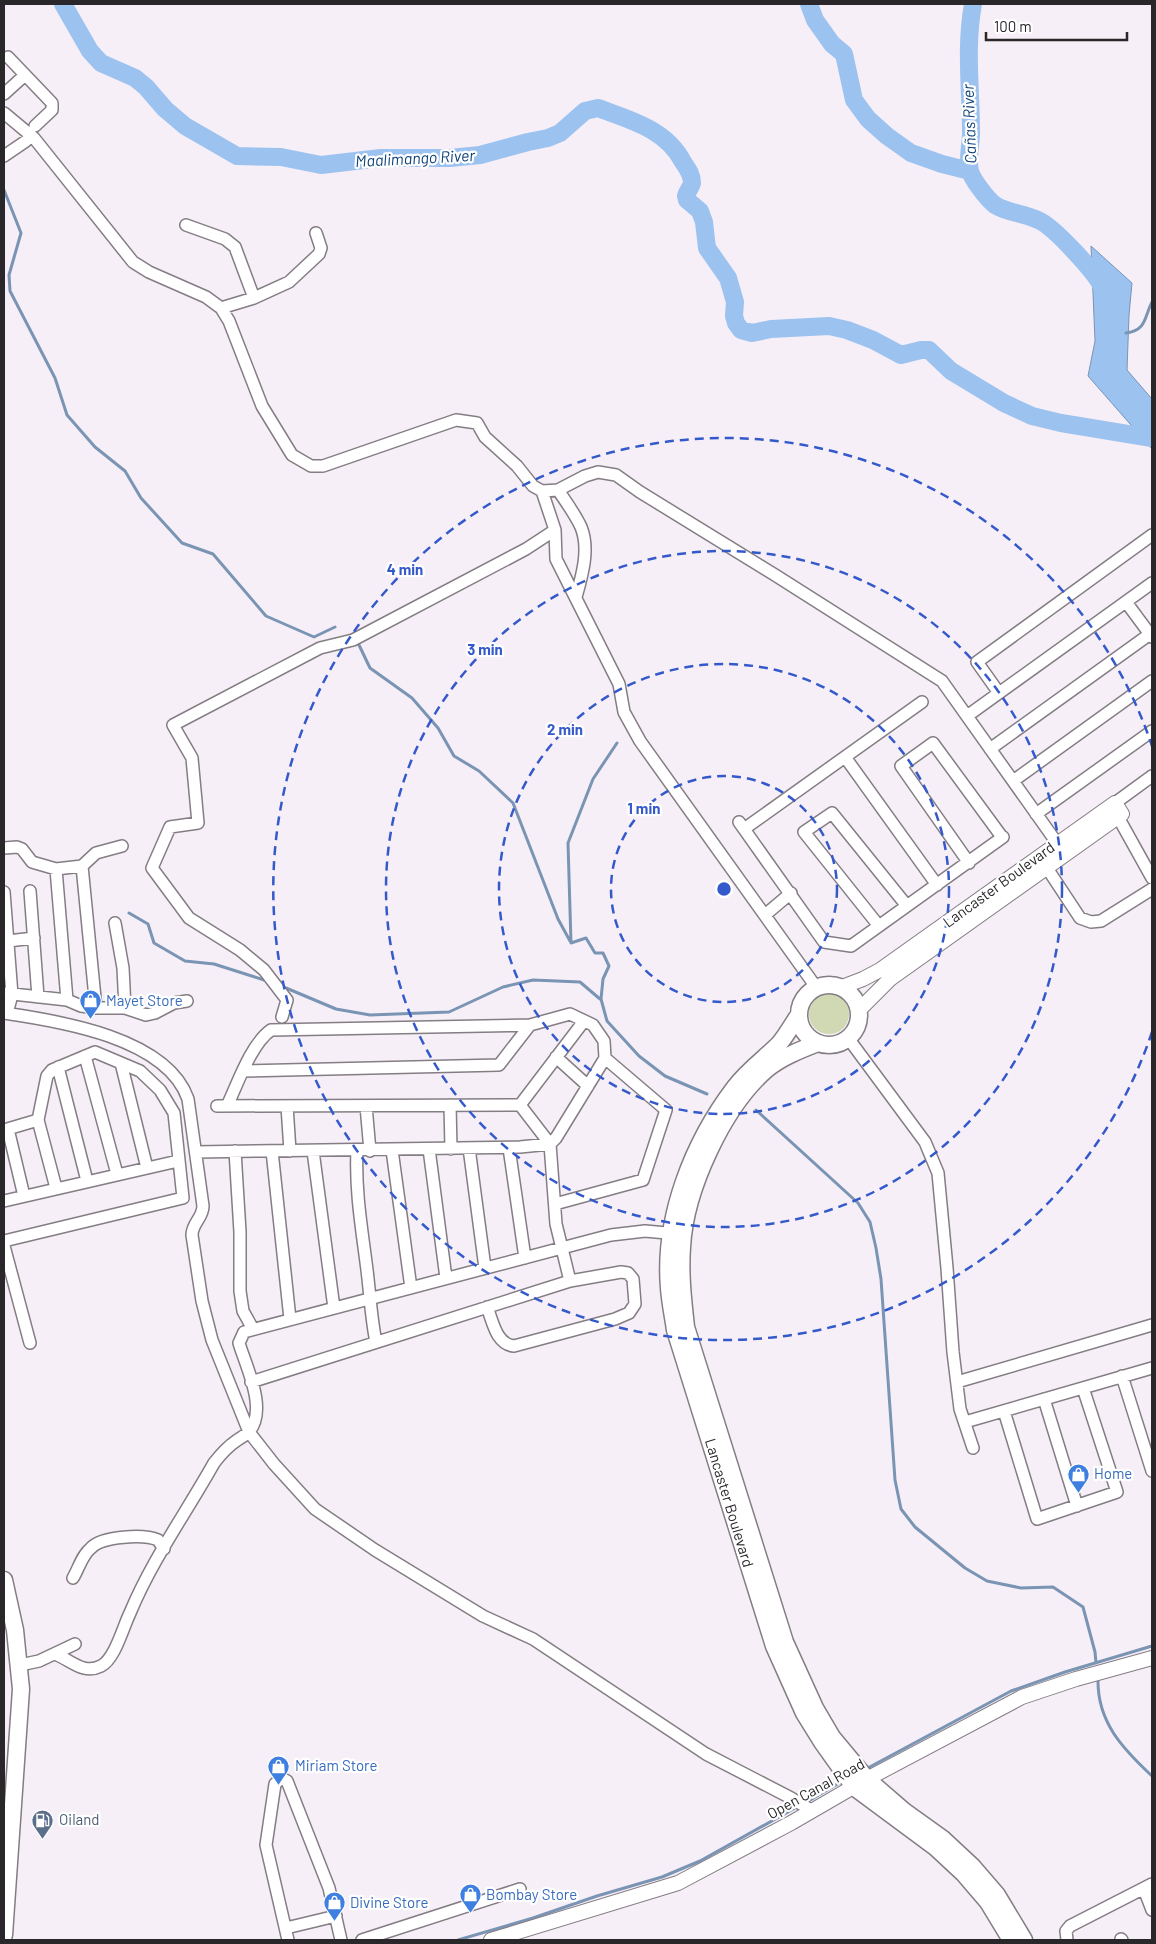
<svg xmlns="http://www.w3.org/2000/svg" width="1156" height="1944" viewBox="0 0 1156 1944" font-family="Barlow,sans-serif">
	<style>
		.green { fill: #d1d9b4 }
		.water { fill: #9cc2ef; stroke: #7a94b4 }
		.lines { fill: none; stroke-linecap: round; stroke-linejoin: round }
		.stream { stroke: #7a94b4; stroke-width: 3 }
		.river { stroke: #9cc2ef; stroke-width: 18 }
		.minor-casing { stroke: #847d84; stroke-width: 14 }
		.tertiary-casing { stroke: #847d84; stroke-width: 16 }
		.secondary-casing { stroke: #847d84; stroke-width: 19 }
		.minor { stroke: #fff; stroke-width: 11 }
		.tertiary { stroke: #fff; stroke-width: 14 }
		.secondary { stroke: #fff; stroke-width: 16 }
		.ring { fill: none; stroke: #3459ca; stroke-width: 2.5; stroke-dasharray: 9 6 }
		.labels { text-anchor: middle; stroke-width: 4.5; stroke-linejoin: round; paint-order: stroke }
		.street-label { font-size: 15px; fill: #2a272a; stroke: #fff }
		.shop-label { font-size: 15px; fill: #366cbe; stroke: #fff; text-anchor: start }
		.service-label { font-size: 15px; fill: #4e5e75; stroke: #fff; text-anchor: start }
		.water-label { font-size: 16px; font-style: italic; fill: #0e4278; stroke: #fff }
		.centre { fill: #3459ca; stroke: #fff; stroke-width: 2.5 }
		.ring-label { font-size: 15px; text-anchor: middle; font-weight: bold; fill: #3459ca; stroke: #fff; stroke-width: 4.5; stroke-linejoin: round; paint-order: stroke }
	</style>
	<rect width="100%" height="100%" fill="#f7eff7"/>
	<!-- green -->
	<path class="green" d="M809 1014a20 20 0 1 1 40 0a20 20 0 1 1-40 0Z"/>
	<!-- water -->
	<path class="water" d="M 1091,246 L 1132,283 L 1129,315 L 1127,370 L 1152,399 L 1152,449 L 1088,376 L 1095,341 Z"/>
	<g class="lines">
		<!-- stream -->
		<path class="stream" d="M 4,190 L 21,233 L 9,275 L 10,291 L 55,378 L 67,415 L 95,447 L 125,471 L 141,498 L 182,543 L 213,554 L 266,616 L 314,637 L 335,627
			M 1126,333 C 1147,330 1144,317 1152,302
			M 359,645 L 370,668 L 412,698 L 438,728 L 454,756 L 479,771 L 513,803 L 558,919 L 570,941
			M 617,743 L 593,779 L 568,843 L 571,943 L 586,938 L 595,953 L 603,953 L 609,966 L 603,979 L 601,999 L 607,1021 L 639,1056 L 665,1076 L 707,1094
			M 129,913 L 148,924 L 154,943 L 185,961 L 214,964 L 264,980
			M 286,988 L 336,1009 L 370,1015 L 449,1012 L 503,987 L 533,980 L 580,982 L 600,999
			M 756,1110 L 858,1203 L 870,1222 L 876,1248 L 881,1279 L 895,1480 L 901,1509 L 915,1527 L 965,1568 L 987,1581 L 1021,1588 L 1053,1587 L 1083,1607 L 1095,1652 L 1096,1663
			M 1098,1679 C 1097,1722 1123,1749 1152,1776
			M 866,1769 L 1011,1691 L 1065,1672 L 1152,1646
			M 805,1803 L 841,1782
			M 458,1940 L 533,1918 L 597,1896 L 662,1877 L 700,1861 L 795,1808"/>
		<!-- river -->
		<path class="river" d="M 63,4 L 90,51 L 101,63 L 135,78 L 146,87 L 165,109 L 185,126 L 237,156 L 281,157 L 321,165 L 381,158 L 450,158 L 480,155 L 528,142 L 548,138 L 560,133 L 585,111 L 598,108 C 630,120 666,129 683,162 C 687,168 692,174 692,183 C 691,188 687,191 686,196 L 687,200 L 700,211 L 704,222 L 707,248 L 728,278 L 735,302 L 734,316 L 736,323 L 741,330 L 752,333 L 771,329 L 829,326 L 847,330 L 873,340 L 901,355 L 921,350 L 929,350 L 951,371 L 1004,403 L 1032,416 L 1061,423 L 1152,438
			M 809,4 L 815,20 L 832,44 L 844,54 L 854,100 L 868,119 L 887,136 L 911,153 L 942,164 L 970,171
			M 973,4 C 965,49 971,88 971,133 C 971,145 967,158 970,171 C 972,179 987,199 995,205 C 1007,213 1024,213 1038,220 C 1053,226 1099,275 1104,291"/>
		<defs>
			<path id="minor" d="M 8,57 L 52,103 L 52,110 L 35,126
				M 4,94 L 25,75
				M 4,113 L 34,138 L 133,262 L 149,272 L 206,297 L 221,308 L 229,321 L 262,406 L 292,455 L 311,466 L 323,466 L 456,420 L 477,423 L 485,437 L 517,466 L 533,486 L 542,491 L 558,490 L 585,476 L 598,472 L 616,475 L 640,492 L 775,575 L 942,681 L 1057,843
				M 4,156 L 26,141
				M 186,225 L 225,239 L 235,247 L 254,298
				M 221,308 L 254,298 L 289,282 L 319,254 L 321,248 L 316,233
				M 558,490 C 566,502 575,514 581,527 C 590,549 582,576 576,597
				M 542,491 L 555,530 L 556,559 L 619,684 L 624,712 L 640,741 L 816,987
				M 1126,602 L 1152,637
				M 999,693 L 977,662 L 1152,535
				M 967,716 L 1152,583
				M 990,749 L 1150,634
				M 845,757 L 937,885
				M 1013,781 L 1152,681
				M 1115,803 L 1152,776
				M 1036,814 L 1152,731
				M 1118,817 L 1152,878
				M 739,822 L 824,942 L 851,946 L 1003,837
				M 744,829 L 922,702
				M 4,848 L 17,847 L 22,849 L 32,862 L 56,869 L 82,866 L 96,853 L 122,846
				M 1043,862 L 1080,918 L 1091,922 L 1101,921 L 1152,889
				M 969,863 L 901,766 L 933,743 L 1002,837
				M 82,866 L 96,1008 L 125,1008 L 146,1015 L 155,1013 L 174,1003 L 187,1001
				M 30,891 L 38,997
				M 4,892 L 12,995 L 7,1013
				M 765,915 L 791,893
				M 115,923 L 123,968 L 125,1008
				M 879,926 L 804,832 L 832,813 L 907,906
				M 8,941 L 34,938
				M 4,993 L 67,1000 L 56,869
				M 67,1000 L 81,1006 L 96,1008
				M 4,1013 C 60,1021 167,1038 188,1099 L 203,1206 C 203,1218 192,1223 192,1235 L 202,1301 L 212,1340 L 249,1432 L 274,1464 L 315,1509 L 375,1550 L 483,1616 L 533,1639 L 706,1754 L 791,1798 L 811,1810
				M 282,1017 L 287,1000 L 264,970 L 240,950 L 189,918 L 152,868 L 170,827 L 198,823 L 192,758 L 173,725 L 320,648 L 353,640 L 526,549 L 555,530
				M 848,1038 L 925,1142 L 938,1173 L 947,1268 L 953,1352 L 960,1409 L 973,1448
				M 85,1056 L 117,1174
				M 556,1057 L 588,1086
				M 121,1063 L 147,1168
				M 58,1067 L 87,1181
				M 243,1071 L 499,1065 L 530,1025
				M 450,1105 L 451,1149
				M 520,1105 L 550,1144 L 556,1224 L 570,1281
				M 217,1106 L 520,1105 L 584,1021
				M 287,1106 L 290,1151
				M 366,1106 L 370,1151
				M 38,1120 L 56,1188
				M 8,1129 L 24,1196
				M 4,1130 L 38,1120 L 47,1076 L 52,1070 L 95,1052 L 140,1071 L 160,1090 L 174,1113 L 183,1198 L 4,1241
				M 469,1148 L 485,1268
				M 509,1148 L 525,1258
				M 429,1149 L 446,1278
				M 392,1150 L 411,1288
				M 235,1151 L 240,1232 L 240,1291 L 243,1311 L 253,1329
				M 272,1151 L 290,1319
				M 313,1151 L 334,1308
				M 357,1151 C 355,1191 362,1230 367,1270 C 370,1294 371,1318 376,1342
				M 196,1152 L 520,1147 L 550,1144 L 556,1138 L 605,1058 L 604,1041 L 593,1025 L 570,1014 L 530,1025 L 271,1030 C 251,1044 238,1083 227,1106
				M 4,1201 L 178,1161
				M 555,1204 L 643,1180 L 666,1110 L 605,1058
				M 4,1246 L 30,1343
				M 1122,1376 L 1152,1471
				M 251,1382 L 570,1281 L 621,1272 L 628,1273 L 633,1279 L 635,1304 L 629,1313 L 615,1319 L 514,1346 C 496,1344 493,1322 487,1307
				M 957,1382 L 1152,1325
				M 1044,1399 L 1077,1506
				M 1004,1411 L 1037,1519 L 1117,1492 L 1083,1388
				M 965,1422 L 1152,1368
				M 73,1578 C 79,1568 82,1555 91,1548 C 102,1536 144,1534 158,1540 L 164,1549
				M 55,1654 C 71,1660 83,1675 101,1666 C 115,1659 123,1627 130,1613 C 152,1560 186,1513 214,1463 C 221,1454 227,1447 236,1441 C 240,1438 246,1435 249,1432 C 268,1409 246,1367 239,1343 L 244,1332 L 611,1235 L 645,1231 L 678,1234
				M 20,1665 L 39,1661 L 75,1644
				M 1144,1889 L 1152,1910
				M 286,1928 L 336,1916
				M 1121,1939 L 1122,1940
				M 288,1940 L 266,1845 L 275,1784 L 279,1780 L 283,1779 L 287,1781 L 329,1888 L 341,1940
				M 362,1940 L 520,1889
				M 1067,1940 L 1066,1931 L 1070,1926 L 1152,1884"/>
			<path id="tertiary" d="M 842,987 L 863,979 L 880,970 L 1115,803 L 1122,814 L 890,979 L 859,1010
				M 491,1940 L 678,1883 L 791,1823 L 867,1779 L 1022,1697 L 1076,1679 L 1152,1658"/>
			<path id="secondary" d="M799 1015a30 30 0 1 1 60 0a30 30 0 1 1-60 0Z
				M 798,1016 C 792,1025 786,1036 779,1044 C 765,1058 748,1070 735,1087 C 693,1142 663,1217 669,1288 C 670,1302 673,1316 675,1330 L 774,1646 L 804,1713 L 822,1742 L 854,1787 L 935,1847 L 964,1874 L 988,1902 L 1011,1940
				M 818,1043 C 800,1050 782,1057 767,1069 C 723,1107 685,1190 682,1247 C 680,1274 683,1300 686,1327 L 785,1642 L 815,1708 L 832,1737 L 867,1779 L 904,1811 L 943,1839 L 972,1866 L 997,1895 L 1024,1940
				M 4,1580 L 15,1630 L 21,1689 L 4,1935"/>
		</defs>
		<!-- minor casing -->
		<use href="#minor" class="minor-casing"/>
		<!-- tertiary casing -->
		<use href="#tertiary" class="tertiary-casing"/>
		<!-- secondary casing -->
		<use href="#secondary" class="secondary-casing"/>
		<!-- minor -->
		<use href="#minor" class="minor"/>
		<!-- tertiary -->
		<use href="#tertiary" class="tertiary"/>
		<!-- secondary -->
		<use href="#secondary" class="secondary"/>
	</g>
	<!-- distance rings -->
	<g class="ring">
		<circle cx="724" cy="889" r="113"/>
		<circle cx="724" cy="889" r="225"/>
		<circle cx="724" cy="889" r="338"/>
		<path d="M1152 1032A451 451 0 1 1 1152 746"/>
	</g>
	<!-- icons -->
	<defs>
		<symbol id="shop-pin" viewBox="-11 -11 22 30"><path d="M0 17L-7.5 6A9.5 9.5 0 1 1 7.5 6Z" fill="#3f7fe0" stroke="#fff"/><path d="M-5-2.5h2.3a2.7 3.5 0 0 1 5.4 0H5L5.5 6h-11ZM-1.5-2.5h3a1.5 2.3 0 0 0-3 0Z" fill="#fff"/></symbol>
		<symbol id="fuel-pin" viewBox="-11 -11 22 30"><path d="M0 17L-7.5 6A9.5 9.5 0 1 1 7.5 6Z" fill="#5c6f8a" stroke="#fff"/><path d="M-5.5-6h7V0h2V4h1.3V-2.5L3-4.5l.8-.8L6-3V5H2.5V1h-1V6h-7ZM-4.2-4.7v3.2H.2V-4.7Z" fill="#fff"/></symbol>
	</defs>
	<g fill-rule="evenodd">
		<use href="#shop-pin" x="78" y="988" width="25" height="34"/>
		<use href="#shop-pin" x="1066" y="1462" width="25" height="34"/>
		<use href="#shop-pin" x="266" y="1754" width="25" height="34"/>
		<use href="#fuel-pin" x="30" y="1808" width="25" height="34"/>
		<use href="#shop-pin" x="458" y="1882" width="25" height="34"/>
		<use href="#shop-pin" x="322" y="1890" width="25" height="34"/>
	</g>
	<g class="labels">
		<!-- street labels -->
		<g class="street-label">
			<text transform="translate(999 885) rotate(-36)" y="5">Lancaster Boulevard</text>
			<text transform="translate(729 1503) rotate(73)" y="5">Lancaster Boulevard</text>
			<text transform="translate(816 1789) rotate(-29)" y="5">Open Canal Road</text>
		</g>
		<!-- shop labels -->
		<g class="shop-label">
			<text x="106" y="1006">Mayet Store</text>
			<text x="1094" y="1479">Home</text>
			<text x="295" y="1771">Miriam Store</text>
			<text x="486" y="1900">Bombay Store</text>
			<text x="350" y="1908">Divine Store</text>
		</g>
		<!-- service labels -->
		<g class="service-label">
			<text x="59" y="1825">Oiland</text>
		</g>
		<!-- water labels -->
		<g class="water-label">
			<text transform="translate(969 124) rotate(-92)" y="6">Cañas River</text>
			<text transform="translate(415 158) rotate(-3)" y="6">Maalimango River</text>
		</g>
	</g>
	<circle cx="724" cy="889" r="8" class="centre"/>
	<g class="ring-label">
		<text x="405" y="575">4 min</text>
		<text x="485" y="655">3 min</text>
		<text x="565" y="735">2 min</text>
		<text x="644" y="814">1 min</text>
	</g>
	<!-- border -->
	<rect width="1156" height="1944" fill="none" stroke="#2a272a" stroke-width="10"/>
	<!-- scale -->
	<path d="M986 32v8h141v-8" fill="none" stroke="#2a272a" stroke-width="2.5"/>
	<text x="994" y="32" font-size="15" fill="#2a272a" stroke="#ffffff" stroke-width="4" paint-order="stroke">100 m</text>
</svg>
